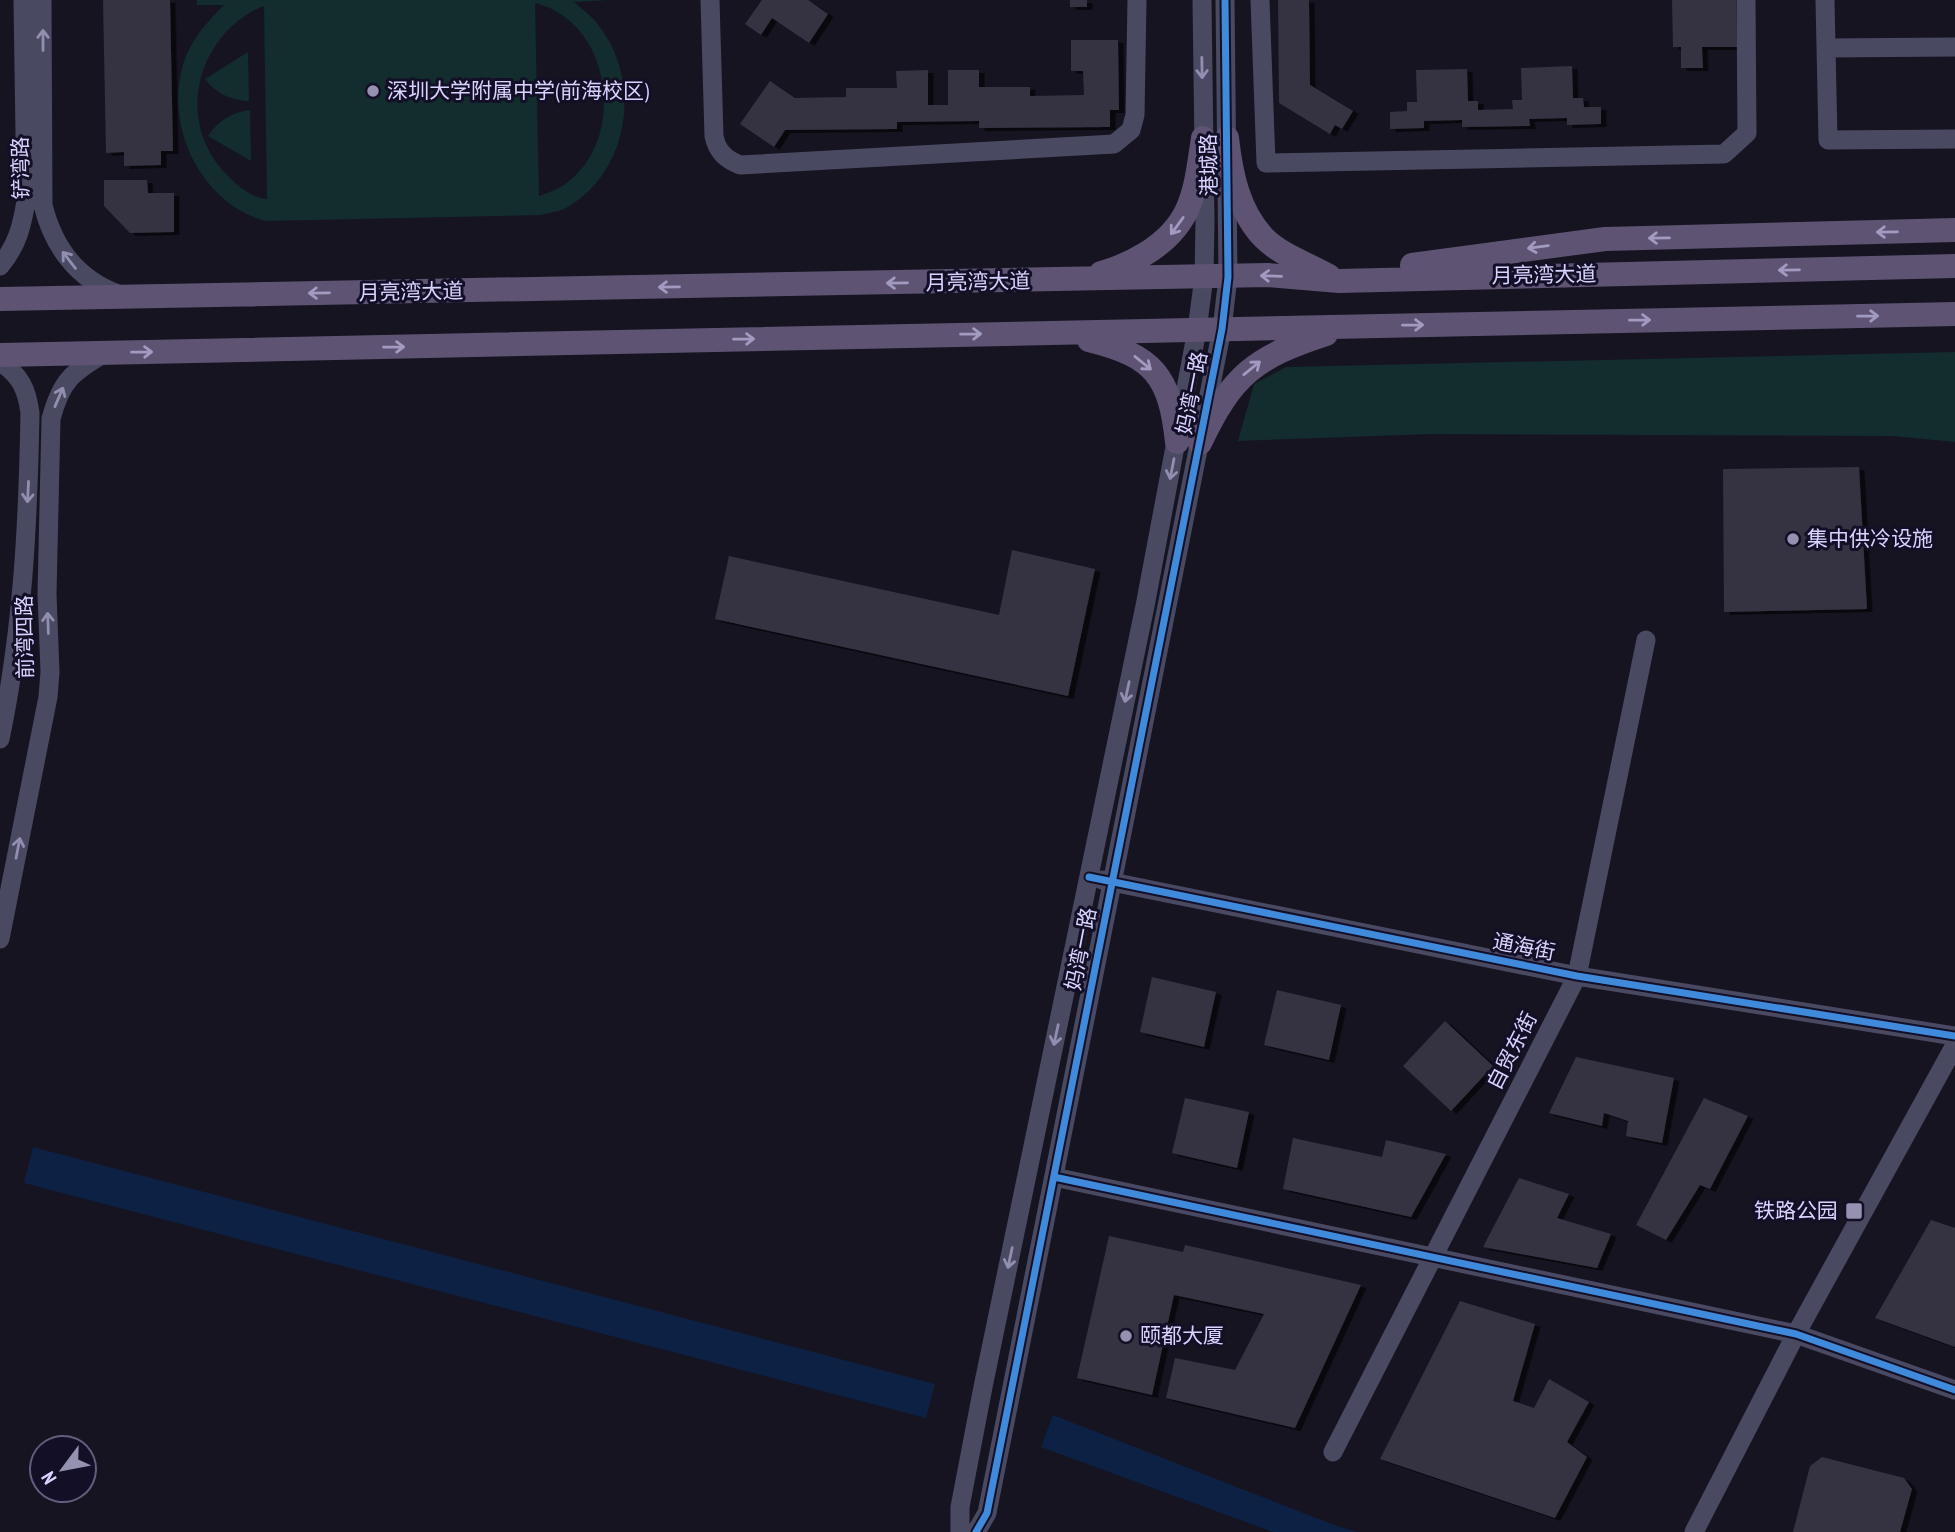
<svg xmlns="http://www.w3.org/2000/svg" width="1955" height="1532" viewBox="0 0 1955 1532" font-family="'PT Sans Narrow','Noto Sans SC',sans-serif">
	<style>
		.green { fill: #132c2d; fill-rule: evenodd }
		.water { fill: #0d2144 }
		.building { fill: #343243; filter: url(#shadow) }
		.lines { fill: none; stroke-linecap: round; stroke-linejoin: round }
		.minor { stroke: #4a4962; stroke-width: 19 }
		.major { stroke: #5e5373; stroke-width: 24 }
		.cycleway-casing { stroke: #130f26; stroke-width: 11 }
		.cycleway { stroke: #408adc; stroke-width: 7 }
		.oneway { stroke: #928eb0 }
		.oneway2 { stroke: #a29ac0 }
		.poi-dot { fill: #9591b1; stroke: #130f26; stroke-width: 2.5 }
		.labels { text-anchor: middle; stroke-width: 6; stroke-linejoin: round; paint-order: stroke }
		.poi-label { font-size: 21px; fill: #d9d4ff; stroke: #130f26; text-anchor: start }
		.street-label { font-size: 21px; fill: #d9d4ff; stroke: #130f26 }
	</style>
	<defs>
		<filter id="shadow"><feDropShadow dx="5.5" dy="3" stdDeviation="0" flood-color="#0009"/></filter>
	</defs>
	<rect width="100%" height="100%" fill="#161421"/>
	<!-- green -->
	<path class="green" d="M 197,0 L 608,0 L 574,2 C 586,12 596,20 604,33 C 642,89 626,175 566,208 C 558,212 548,213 540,215 L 265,221 C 198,202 161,120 186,56 C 195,35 209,20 224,5 L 197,5 ZM 535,3 C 613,22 628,141 564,185 C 556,190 547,193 539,196 ZM 263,6 L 264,7 L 267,199 C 250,197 238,186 226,174 C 174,120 197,35 263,6 Z
		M 248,52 L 249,101 C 230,100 217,94 205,79 Z
		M 250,110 L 251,161 L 208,136 C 219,120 232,112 250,110 Z
		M 1955,352 L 1955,442 L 1892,436 L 1431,434 L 1238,441 L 1254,384 L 1286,367 Z"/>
	<!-- water -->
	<path class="water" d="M 33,1147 L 935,1384 L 926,1418 L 24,1183 Z
		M 1053,1415 L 1334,1525 L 1357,1532 L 1273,1532 L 1041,1447 Z"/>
	<!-- building -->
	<path class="building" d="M 103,0 L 170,0 L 173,151 L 161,151 L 161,165 L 124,166 L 124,152 L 106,153 Z
		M 762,0 L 808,0 L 828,14 L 809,43 L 772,18 L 761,35 L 745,24 Z
		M 1070,0 L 1087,0 L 1087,7 L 1070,7 Z
		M 1278,0 L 1309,0 L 1310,85 L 1353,111 L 1342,129 L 1335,125 L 1330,134 L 1279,103 Z
		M 1672,0 L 1736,0 L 1737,47 L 1702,47 L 1703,68 L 1681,68 L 1681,47 L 1673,47 Z
		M 1071,40 L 1118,40 L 1119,110 L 1110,110 L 1110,127 L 979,128 L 979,121 L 897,122 L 897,129 L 785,130 L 774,147 L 740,124 L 770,81 L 795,98 L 846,97 L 846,88 L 897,88 L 896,71 L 928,70 L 928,105 L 948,105 L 948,70 L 979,70 L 979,87 L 1030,87 L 1030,96 L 1084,95 L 1083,71 L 1071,71 Z
		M 1572,66 L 1573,98 L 1583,98 L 1584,107 L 1601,107 L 1601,124 L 1567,125 L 1567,118 L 1529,119 L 1530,126 L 1462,127 L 1462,120 L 1424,121 L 1424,128 L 1390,129 L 1390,112 L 1407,111 L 1407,102 L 1417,102 L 1416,70 L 1467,69 L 1468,101 L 1478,101 L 1478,110 L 1513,109 L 1512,100 L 1522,100 L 1521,68 Z
		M 104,180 L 147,180 L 148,193 L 174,193 L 174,232 L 130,233 L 104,206 Z
		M 1859,467 L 1867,609 L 1724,612 L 1723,469 Z
		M 1012,550 L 1095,569 L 1068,696 L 715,619 L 729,556 L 999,615 Z
		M 1152,977 L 1216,992 L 1204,1047 L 1140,1032 Z
		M 1277,990 L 1341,1005 L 1329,1060 L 1264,1045 Z
		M 1445,1021 L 1493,1066 L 1451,1111 L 1403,1066 Z
		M 1576,1057 L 1674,1078 L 1662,1143 L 1626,1136 L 1628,1121 L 1604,1113 L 1602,1126 L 1549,1113 Z
		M 1185,1098 L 1249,1112 L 1237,1168 L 1172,1153 Z
		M 1704,1098 L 1748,1116 L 1710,1189 L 1700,1185 L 1666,1240 L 1636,1225 Z
		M 1293,1138 L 1382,1157 L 1386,1140 L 1446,1154 L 1411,1217 L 1283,1189 Z
		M 1519,1178 L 1569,1194 L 1557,1218 L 1611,1234 L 1597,1268 L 1483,1247 Z
		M 1931,1220 L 1955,1228 L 1955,1347 L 1875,1318 Z
		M 1109,1236 L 1183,1252 L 1185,1245 L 1361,1285 L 1295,1428 L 1166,1398 L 1175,1358 L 1235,1370 L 1264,1314 L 1174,1295 L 1152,1395 L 1077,1378 Z
		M 1460,1301 L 1535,1324 L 1513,1401 L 1534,1408 L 1549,1379 L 1589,1402 L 1567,1442 L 1587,1457 L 1555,1518 L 1380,1459 Z
		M 1822,1457 L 1904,1478 L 1912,1489 L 1900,1532 L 1793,1532 L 1810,1466 Z"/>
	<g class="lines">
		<!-- minor -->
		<path class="minor" d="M 42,0 L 43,205 C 53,246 77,279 118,294
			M 710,0 L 714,136 C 717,151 725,159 740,165 L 1114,144 L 1131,130 L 1135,115 L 1137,0
			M 1260,0 L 1266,163 L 1724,154 L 1747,133 L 1746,0
			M 1825,0 L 1828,140 L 1955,139
			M 1826,48 L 1955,47
			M 0,266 C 17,246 22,226 26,201 L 23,0
			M 0,362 C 20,375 27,389 30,413 C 28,524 23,629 0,739
			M 1102,880 L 1577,976 L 1955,1036
			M 0,939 L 48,697 L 50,672 L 47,594 L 51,419 C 61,381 72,372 105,353
			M 1054,1177 L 1796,1334 L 1955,1390
			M 1333,1452 L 1577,976 L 1646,640
			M 960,1532 L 960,1507 L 983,1387 L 1145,606 L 1197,330 L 1204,277 L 1205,222 L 1202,0
			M 976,1532 L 987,1513 L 1222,329 L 1228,277 L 1225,0
			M 1694,1532 L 1796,1334 L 1955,1045"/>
		<!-- major -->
		<path class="major" d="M 1227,138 C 1231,173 1238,211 1264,238 C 1281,255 1308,264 1329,276
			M 1412,265 L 1605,239 L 1955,230
			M 1101,273 C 1116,269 1132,262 1145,254 C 1194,224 1195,190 1203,138
			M 0,299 L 1268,275 L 1339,281 L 1955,266
			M 1089,340 C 1154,356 1170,376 1177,442
			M 0,355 L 1955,314
			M 1200,443 C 1232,375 1255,357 1326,334"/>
		<defs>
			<path id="cycleway" d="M 1089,877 L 1577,976 L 1955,1036
				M 1054,1177 L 1796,1334 L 1955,1390
				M 976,1532 L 987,1513 L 1222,329 L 1228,277 L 1225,0"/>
		</defs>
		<!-- cycleway casing -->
		<use href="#cycleway" class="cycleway-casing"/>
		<!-- cycleway -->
		<use href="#cycleway" class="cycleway"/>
	</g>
	<!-- one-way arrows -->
	<defs><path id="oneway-shaft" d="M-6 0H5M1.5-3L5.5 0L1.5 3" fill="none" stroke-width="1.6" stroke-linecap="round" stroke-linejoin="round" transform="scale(1.75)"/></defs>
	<g class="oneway">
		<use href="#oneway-shaft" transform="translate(43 40) rotate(-90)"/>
		<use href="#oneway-shaft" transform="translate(1202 68) rotate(89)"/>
		<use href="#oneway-shaft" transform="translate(69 260) rotate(-128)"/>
		<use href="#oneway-shaft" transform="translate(59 397) rotate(-67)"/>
		<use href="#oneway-shaft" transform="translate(1172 469) rotate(101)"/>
		<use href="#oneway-shaft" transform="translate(28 492) rotate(93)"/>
		<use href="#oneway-shaft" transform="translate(48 623) rotate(-92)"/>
		<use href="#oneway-shaft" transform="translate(1127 692) rotate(102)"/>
		<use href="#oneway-shaft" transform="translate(18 848) rotate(-79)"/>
		<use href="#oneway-shaft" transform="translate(1056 1035) rotate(102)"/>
		<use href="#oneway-shaft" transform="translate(1010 1258) rotate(102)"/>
	</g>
	<g class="oneway2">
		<use href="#oneway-shaft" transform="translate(1177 226) rotate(126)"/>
		<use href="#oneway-shaft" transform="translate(1887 232) rotate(179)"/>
		<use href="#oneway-shaft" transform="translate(1659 238) rotate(179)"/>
		<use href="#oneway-shaft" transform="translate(1538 247) rotate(172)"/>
		<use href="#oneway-shaft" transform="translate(1789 270) rotate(179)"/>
		<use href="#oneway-shaft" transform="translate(1271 276) rotate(-178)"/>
		<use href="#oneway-shaft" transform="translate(897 283) rotate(179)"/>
		<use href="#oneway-shaft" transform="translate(669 287) rotate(179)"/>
		<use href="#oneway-shaft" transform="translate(319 293) rotate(179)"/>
		<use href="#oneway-shaft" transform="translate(1868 316) rotate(-1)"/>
		<use href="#oneway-shaft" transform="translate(1640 320) rotate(-1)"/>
		<use href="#oneway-shaft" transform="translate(1413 325) rotate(-1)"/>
		<use href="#oneway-shaft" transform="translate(971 334) rotate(-1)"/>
		<use href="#oneway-shaft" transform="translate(744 339) rotate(-1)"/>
		<use href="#oneway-shaft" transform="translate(394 347) rotate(-1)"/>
		<use href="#oneway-shaft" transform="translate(142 352) rotate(-1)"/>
		<use href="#oneway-shaft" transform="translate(1143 363) rotate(39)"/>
		<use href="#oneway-shaft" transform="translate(1252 368) rotate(-39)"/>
	</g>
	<!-- markers -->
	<g class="poi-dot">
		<circle cx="373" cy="91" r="7"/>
		<circle cx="1793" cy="539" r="7"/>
		<rect x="1845" y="1202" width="18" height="18" rx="3.5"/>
		<circle cx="1126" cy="1336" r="7"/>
	</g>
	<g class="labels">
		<!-- poi labels -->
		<g class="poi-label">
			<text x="387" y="98">深圳大学附属中学(前海校区)</text>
			<text x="1807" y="546">集中供冷设施</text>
			<text x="1838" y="1218" text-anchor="end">铁路公园</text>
			<text x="1140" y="1343">颐都大厦</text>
		</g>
		<!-- street labels -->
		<g class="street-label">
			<text transform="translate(1209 165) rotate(-91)" y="7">港城路</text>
			<text transform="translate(21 168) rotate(-91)" y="7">铲湾路</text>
			<text transform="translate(1544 275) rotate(-1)" y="7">月亮湾大道</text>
			<text transform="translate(978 282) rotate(-1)" y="7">月亮湾大道</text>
			<text transform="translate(411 292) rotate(-1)" y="7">月亮湾大道</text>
			<text transform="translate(1192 393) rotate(-79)" y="7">妈湾一路</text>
			<text transform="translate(25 637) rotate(-91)" y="7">前湾四路</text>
			<text transform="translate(1524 947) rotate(11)" y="7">通海街</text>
			<text transform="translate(1081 949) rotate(-79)" y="7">妈湾一路</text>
			<text transform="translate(1512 1051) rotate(-63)" y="7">自贸东街</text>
		</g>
	</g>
	<!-- north arrow -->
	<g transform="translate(63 1469) rotate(238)"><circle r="33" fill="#130f26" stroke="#625e7d" stroke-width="2"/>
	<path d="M0-5L12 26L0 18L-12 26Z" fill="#9591b1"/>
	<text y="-10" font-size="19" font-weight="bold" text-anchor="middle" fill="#d9d4ff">N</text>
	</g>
</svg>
